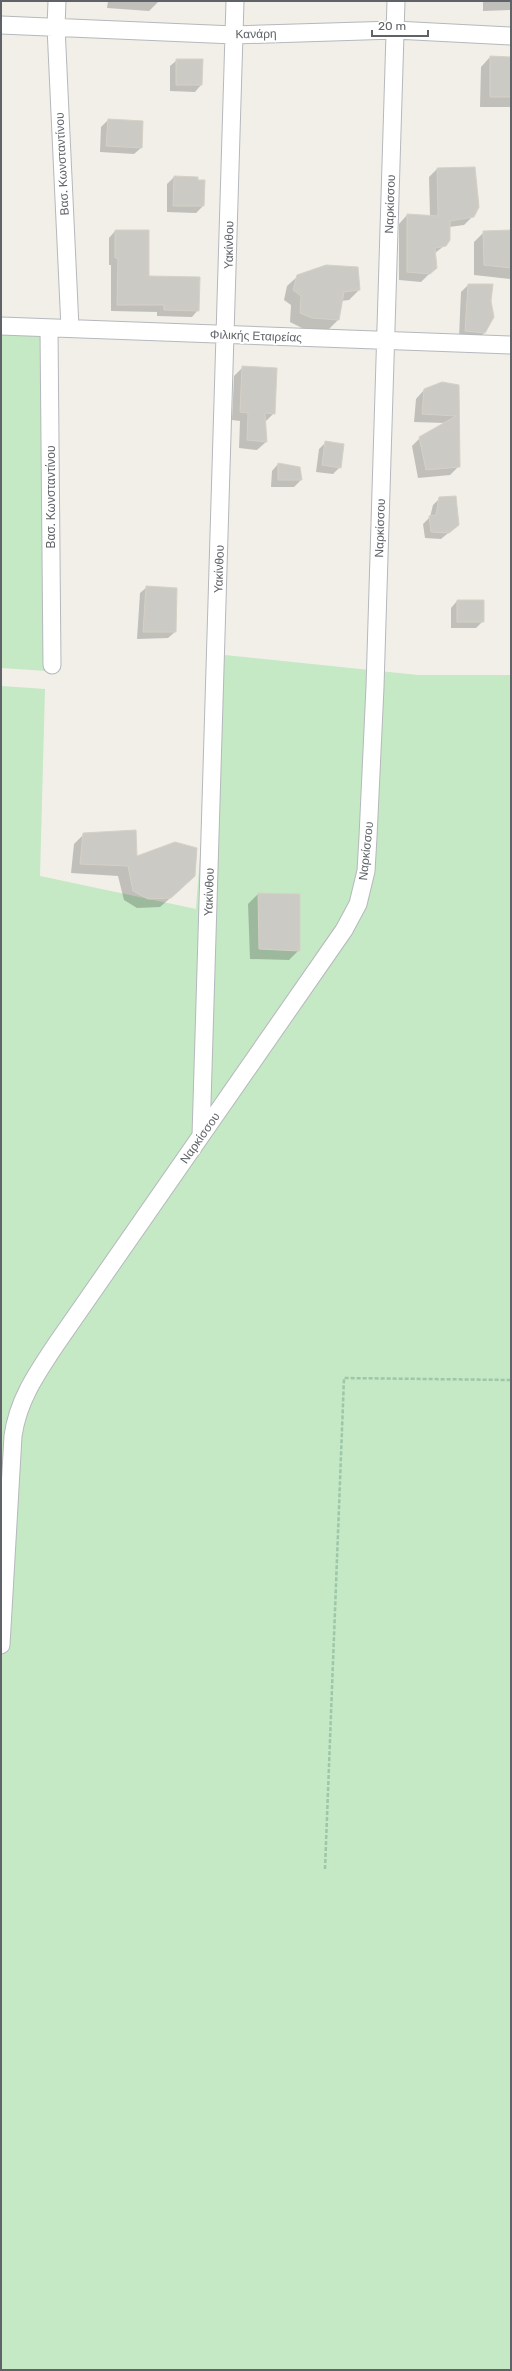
<svg xmlns="http://www.w3.org/2000/svg" width="512" height="2371" viewBox="0 0 512 2371" font-family="Rubik,sans-serif">
	<style>
		.green { fill: #c5e8c5 }
		.shadow { fill: #0003 }
		.building { fill: #cccac5; stroke: #d6d1c6 }
		.lines { fill: none; stroke-linecap: round; stroke-linejoin: round }
		.street-casing { stroke: #b5b8bc; stroke-width: 19 }
		.path { stroke: #9cc7a9; stroke-width: 2.5; stroke-dasharray: 4 2; stroke-linecap: butt }
		.street { stroke: #fff; stroke-width: 17 }
		.labels { text-anchor: middle; stroke-width: 4; stroke-linejoin: round; paint-order: stroke }
		.street-label { font-size: 12px; fill: #5f6368; stroke: #fff }
	</style>
	<rect width="100%" height="100%" fill="#f1efe8"/>
	<!-- green -->
	<path class="green" d="M 1,331 L 43,336 L 47,671 L 1,668 Z
		M 215,654 L 418,675 L 511,675 L 511,2370 L 1,2370 L 1,686 L 45,689 L 40,876 L 196,909 Z"/>
	<!-- shadow -->
	<path class="shadow" d="M 108,1 L 159,1 L 149,11 L 107,8 Z
		M 483,1 L 511,1 L 511,10 L 483,11 Z
		M 490,57 L 511,58 L 511,107 L 480,107 L 481,67 Z
		M 177,60 L 201,85 L 195,92 L 170,91 L 170,66 Z
		M 108,120 L 141,148 L 134,154 L 100,152 L 101,127 Z
		M 437,169 L 473,216 L 464,225 L 449,227 L 445,245 L 434,254 L 436,268 L 427,276 L 421,282 L 399,280 L 399,224 L 407,215 L 430,216 L 429,177 Z
		M 174,177 L 204,181 L 203,206 L 196,213 L 167,212 L 167,184 Z
		M 115,231 L 148,277 L 198,310 L 192,317 L 157,316 L 157,312 L 111,311 L 111,265 L 109,265 L 109,238 Z
		M 511,231 L 511,279 L 474,275 L 474,242 L 484,232 Z
		M 298,276 L 359,290 L 349,300 L 341,301 L 338,320 L 328,330 L 302,328 L 290,322 L 291,305 L 284,300 L 287,286 Z
		M 468,285 L 484,333 L 477,340 L 459,337 L 461,292 Z
		M 243,367 L 274,413 L 265,422 L 266,442 L 257,450 L 239,448 L 240,421 L 232,420 L 234,376 Z
		M 458,386 L 459,466 L 450,475 L 418,478 L 412,446 L 420,438 L 445,423 L 414,422 L 416,399 L 424,390 Z
		M 326,442 L 340,467 L 333,474 L 316,472 L 319,449 Z
		M 278,464 L 301,480 L 294,487 L 271,487 L 272,471 Z
		M 440,498 L 458,525 L 441,539 L 425,538 L 423,524 L 430,517 L 433,505 Z
		M 147,587 L 175,632 L 168,638 L 137,639 L 140,593 Z
		M 457,601 L 483,621 L 476,628 L 451,628 L 451,608 Z
		M 84,834 L 136,857 L 184,886 L 160,907 L 137,908 L 124,900 L 118,876 L 71,873 L 74,844 Z
		M 258,894 L 299,950 L 289,960 L 250,959 L 248,904 Z"/>
	<!-- building -->
	<path class="building" d="M 490,56 L 511,57 L 511,97 L 490,97 Z
		M 176,59 L 203,59 L 202,85 L 176,85 Z
		M 108,119 L 143,121 L 142,148 L 106,146 Z
		M 475,167 L 479,207 L 474,217 L 450,221 L 450,240 L 446,246 L 435,248 L 437,268 L 430,274 L 407,272 L 407,214 L 438,216 L 437,168 Z
		M 174,176 L 198,177 L 198,180 L 205,180 L 204,206 L 173,206 Z
		M 115,230 L 149,230 L 149,276 L 200,277 L 199,311 L 164,310 L 164,305 L 117,305 L 118,258 L 115,258 Z
		M 511,230 L 511,268 L 484,265 L 483,231 Z
		M 326,265 L 358,267 L 360,290 L 344,292 L 339,320 L 312,318 L 300,313 L 301,296 L 293,290 L 297,275 Z
		M 468,284 L 493,284 L 491,301 L 494,317 L 485,333 L 465,331 Z
		M 242,366 L 277,368 L 275,414 L 265,413 L 267,442 L 247,440 L 248,413 L 240,412 Z
		M 442,382 L 459,385 L 460,467 L 426,470 L 419,437 L 456,416 L 422,414 L 424,389 Z
		M 325,441 L 344,444 L 341,468 L 322,465 Z
		M 278,463 L 300,467 L 302,480 L 278,480 Z
		M 456,496 L 459,525 L 449,533 L 431,532 L 429,516 L 436,515 L 439,497 Z
		M 146,586 L 177,588 L 176,632 L 143,632 Z
		M 457,600 L 484,600 L 484,622 L 457,622 Z
		M 136,830 L 137,856 L 175,842 L 197,848 L 195,876 L 171,898 L 148,899 L 133,891 L 128,866 L 80,864 L 83,833 Z
		M 258,893 L 300,894 L 300,951 L 259,949 Z"/>
	<g class="lines">
		<defs>
			<path id="street" d="M 57,1 L 56,27 L 70,328
				M 1,25 L 234,35 L 395,30 L 511,36
				M 1,326 L 511,345
				M 49,329 L 52,665
				M 201,1136 L 235,1
				M 1,1645 L 13,1436 C 18,1400 37,1373 57,1343 L 344,930 L 358,904 L 366,871 L 368,837 L 375,687 L 396,1"/>
		</defs>
		<!-- street casing -->
		<use href="#street" class="street-casing"/>
		<!-- path -->
		<path class="path" d="M 325,1869 L 344,1378 L 511,1380"/>
		<!-- street -->
		<use href="#street" class="street"/>
	</g>
	<g class="labels">
		<!-- street labels -->
		<g class="street-label">
			<text transform="translate(256 34) rotate(-1)" y="4">Κανάρη</text>
			<text transform="translate(62 164) rotate(-93)" y="4">Βασ. Κωνσταντίνου</text>
			<text transform="translate(390 204) rotate(-88)" y="4">Ναρκίσσου</text>
			<text transform="translate(229 245) rotate(-89)" y="4">Υακίνθου</text>
			<text transform="translate(256 336) rotate(2)" y="4">Φιλικής Εταιρείας</text>
			<text transform="translate(51 497) rotate(-90)" y="4">Βασ. Κωνσταντίνου</text>
			<text transform="translate(380 528) rotate(-88)" y="4">Ναρκίσσου</text>
			<text transform="translate(219 569) rotate(-88)" y="4">Υακίνθου</text>
			<text transform="translate(366 851) rotate(-84)" y="4">Ναρκίσσου</text>
			<text transform="translate(209 892) rotate(-88)" y="4">Υακίνθου</text>
			<text transform="translate(200 1138) rotate(-55)" y="4">Ναρκίσσου</text>
		</g>
	</g>
	<!-- border -->
	<rect width="512" height="2371" fill="none" stroke="#5f6368" stroke-width="4"/>
	<!-- scale -->
	<path d="M372 30v6h56v-6" fill="none" stroke="#5f6368" stroke-width="2"/>
	<text x="378" y="30" font-size="12" fill="#5f6368" stroke="#ffffff" stroke-width="3" paint-order="stroke">20 m</text>
</svg>
